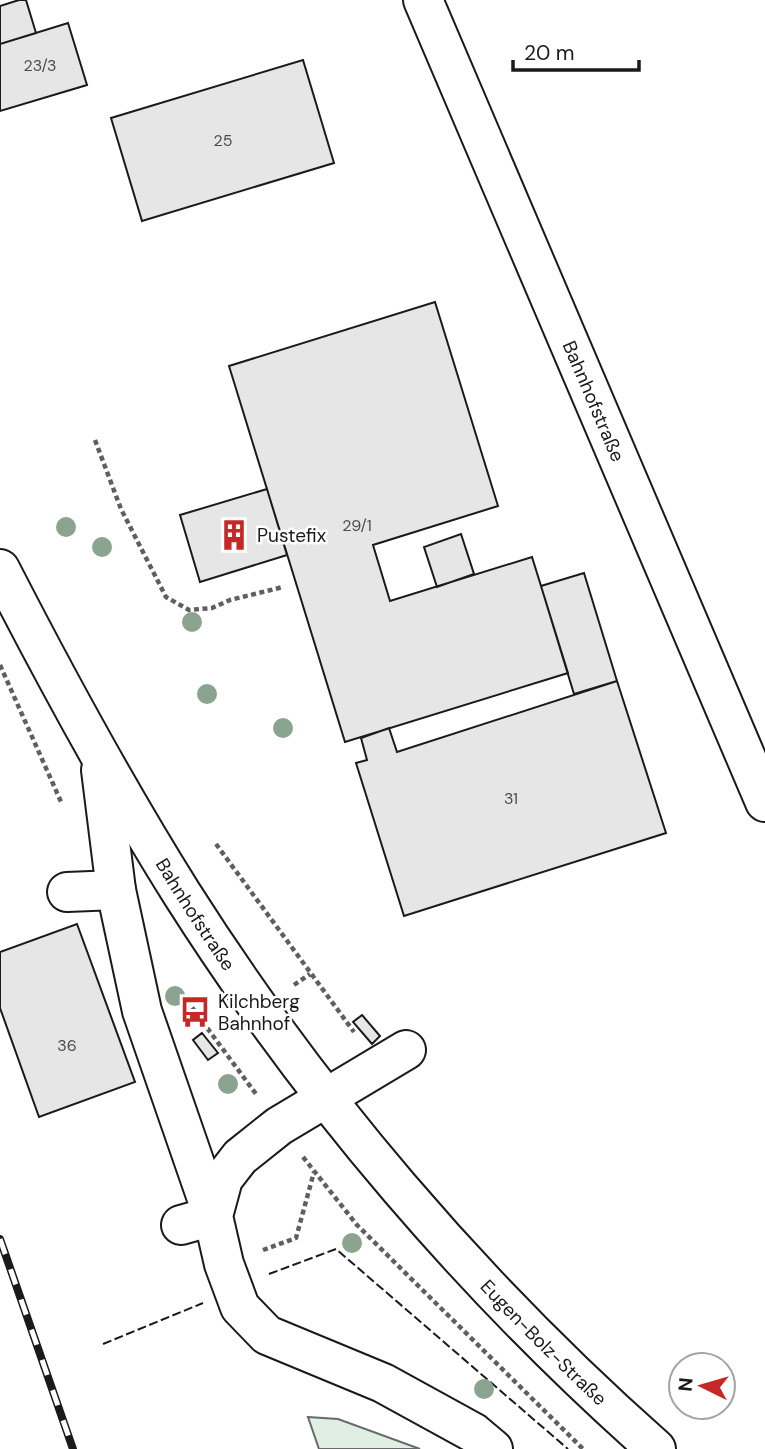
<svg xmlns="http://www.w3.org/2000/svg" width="765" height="1449" viewBox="0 0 765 1449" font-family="'DM Sans',sans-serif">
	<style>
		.green { fill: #e0efe3; stroke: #6a6a6a; stroke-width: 2 }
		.building { fill: #e6e6e6; stroke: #1a1a1a; stroke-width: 2 }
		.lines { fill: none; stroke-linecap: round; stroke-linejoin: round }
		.minor-casing { stroke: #1a1a1a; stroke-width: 42 }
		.path { stroke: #5f5f5f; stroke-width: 4.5; stroke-dasharray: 5 3.5; stroke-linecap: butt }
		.minor { stroke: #fff; stroke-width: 38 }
		.rail-casing { stroke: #1a1a1a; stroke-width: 8 }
		.rail { stroke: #fff; stroke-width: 5; stroke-dasharray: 16; stroke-linecap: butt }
		.fence { stroke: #1a1a1a; stroke-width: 2; stroke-dasharray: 9 3.5; stroke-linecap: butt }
		.tree { fill: #8aa48f }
		.labels { text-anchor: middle; stroke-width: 5; stroke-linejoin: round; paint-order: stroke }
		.number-label { font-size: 16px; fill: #4d4d4d }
		.street-label { font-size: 19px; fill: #1a1a1a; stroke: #fff }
		.poi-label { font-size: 19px; fill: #1a1a1a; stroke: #fff; text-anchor: start }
	</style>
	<rect width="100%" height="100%" fill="#fff"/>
	<!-- green -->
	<path class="green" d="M 308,1417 L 338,1419 L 420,1449 L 319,1449 Z"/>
	<!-- building -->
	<path class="building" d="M 19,0 L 26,0 L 36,33 L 0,44 L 0,6 Z
		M 68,23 L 87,85 L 0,111 L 0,44 Z
		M 303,60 L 334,163 L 142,221 L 111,118 Z
		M 435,302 L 498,506 L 373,545 L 390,601 L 532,557 L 568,673 L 345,742 L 229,366 Z
		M 267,489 L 287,555 L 200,582 L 180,515 Z
		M 461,534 L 474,574 L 437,587 L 424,547 Z
		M 584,573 L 617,681 L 574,694 L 541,586 Z
		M 617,681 L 666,833 L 404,916 L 356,763 L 367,760 L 361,738 L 389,728 L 397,752 Z
		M 77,924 L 135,1082 L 39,1117 L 0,1008 L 0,952 Z
		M 362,1015 L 380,1036 L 372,1044 L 353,1022 Z
		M 202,1033 L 218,1053 L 208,1060 L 193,1040 Z"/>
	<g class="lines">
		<defs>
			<g id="minor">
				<path id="s1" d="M 423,0 L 765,802"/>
				<path id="s2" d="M 0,569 C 57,680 116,789 182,894 C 312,1099 474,1288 656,1449"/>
				<path d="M 101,770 L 116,890 L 142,1011 L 213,1216 L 181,1225"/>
				<path d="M 67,892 L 116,890"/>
				<path d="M 406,1050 L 279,1126 L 240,1157 L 223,1179 L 213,1216 L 224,1264 L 240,1307 L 267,1335 L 383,1383 L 474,1433 L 493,1449"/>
			</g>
		</defs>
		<!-- minor casing -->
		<use href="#minor" class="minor-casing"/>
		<!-- path -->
		<path class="path" d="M 95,440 L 121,509 L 166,597 L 189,610 L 212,608 L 230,600 L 283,587
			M 0,665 L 62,804
			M 216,844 L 354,1032
			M 294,985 L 310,974
			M 182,994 L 256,1094
			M 303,1157 L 357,1225 L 583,1449
			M 263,1250 L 296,1238 L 314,1172"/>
		<!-- minor -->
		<use href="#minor" class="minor"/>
		<defs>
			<path id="rail" d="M 0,1239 L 73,1449"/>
		</defs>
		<!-- rail casing -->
		<use href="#rail" class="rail-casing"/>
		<!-- rail -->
		<use href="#rail" class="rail"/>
		<!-- fence -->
		<path class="fence" d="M 269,1274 L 336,1249 L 568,1449
			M 103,1344 L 203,1303"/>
	</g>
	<!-- trees -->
	<g class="tree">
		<circle cx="66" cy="527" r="10"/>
		<circle cx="102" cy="547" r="10"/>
		<circle cx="192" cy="622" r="10"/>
		<circle cx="207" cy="694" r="10"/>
		<circle cx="283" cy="728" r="10"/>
		<circle cx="175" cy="996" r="10"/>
		<circle cx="228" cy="1084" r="10"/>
		<circle cx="352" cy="1243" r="10"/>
		<circle cx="484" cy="1389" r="10"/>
	</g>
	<!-- icons -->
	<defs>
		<symbol id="building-bare" viewBox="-9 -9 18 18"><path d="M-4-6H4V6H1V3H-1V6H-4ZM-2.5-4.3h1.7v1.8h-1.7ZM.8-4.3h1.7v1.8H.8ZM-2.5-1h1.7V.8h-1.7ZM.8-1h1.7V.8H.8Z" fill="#c62828" stroke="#fff" stroke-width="2.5" paint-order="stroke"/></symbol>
		<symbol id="bus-bare" viewBox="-9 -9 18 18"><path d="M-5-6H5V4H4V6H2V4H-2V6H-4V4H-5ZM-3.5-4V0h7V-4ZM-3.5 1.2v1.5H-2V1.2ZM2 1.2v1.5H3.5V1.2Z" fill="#c62828" stroke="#fff" stroke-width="2.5" paint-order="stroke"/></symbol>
	</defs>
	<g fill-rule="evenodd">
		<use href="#building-bare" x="212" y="513" width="44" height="44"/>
		<use href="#bus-bare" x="173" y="990" width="44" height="44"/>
	</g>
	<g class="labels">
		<!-- number labels -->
		<g class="number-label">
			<text x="40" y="71">23/3</text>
			<text x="223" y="146">25</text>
			<text x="357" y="531">29/1</text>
			<text x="511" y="804">31</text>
			<text x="67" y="1051">36</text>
		</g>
		<!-- street labels -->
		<g class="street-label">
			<text dy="7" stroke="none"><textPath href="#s1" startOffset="436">Bahnhofstraße</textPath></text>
			<text dy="7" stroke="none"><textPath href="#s2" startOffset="397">Bahnhofstraße</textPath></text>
			<text dy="7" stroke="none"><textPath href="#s2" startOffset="950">Eugen-Bolz-Straße</textPath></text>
		</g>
		<!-- poi labels -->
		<g class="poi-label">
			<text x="257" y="542">Pustefix</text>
			<text x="218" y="1008">Kilchberg<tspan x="218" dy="22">Bahnhof</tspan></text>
		</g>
	</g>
	<!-- north arrow -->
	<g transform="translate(702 1386) rotate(275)"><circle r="33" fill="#ffffff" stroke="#a3a3a3" stroke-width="2"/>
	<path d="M0-5L12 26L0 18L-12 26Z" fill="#c62828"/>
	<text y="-10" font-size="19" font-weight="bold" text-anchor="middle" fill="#1a1a1a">N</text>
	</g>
	<!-- scale -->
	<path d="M513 60v10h126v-10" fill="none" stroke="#1a1a1a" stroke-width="3.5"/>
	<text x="524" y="60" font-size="21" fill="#1a1a1a" stroke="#ffffff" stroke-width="5" paint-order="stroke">20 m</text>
</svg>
